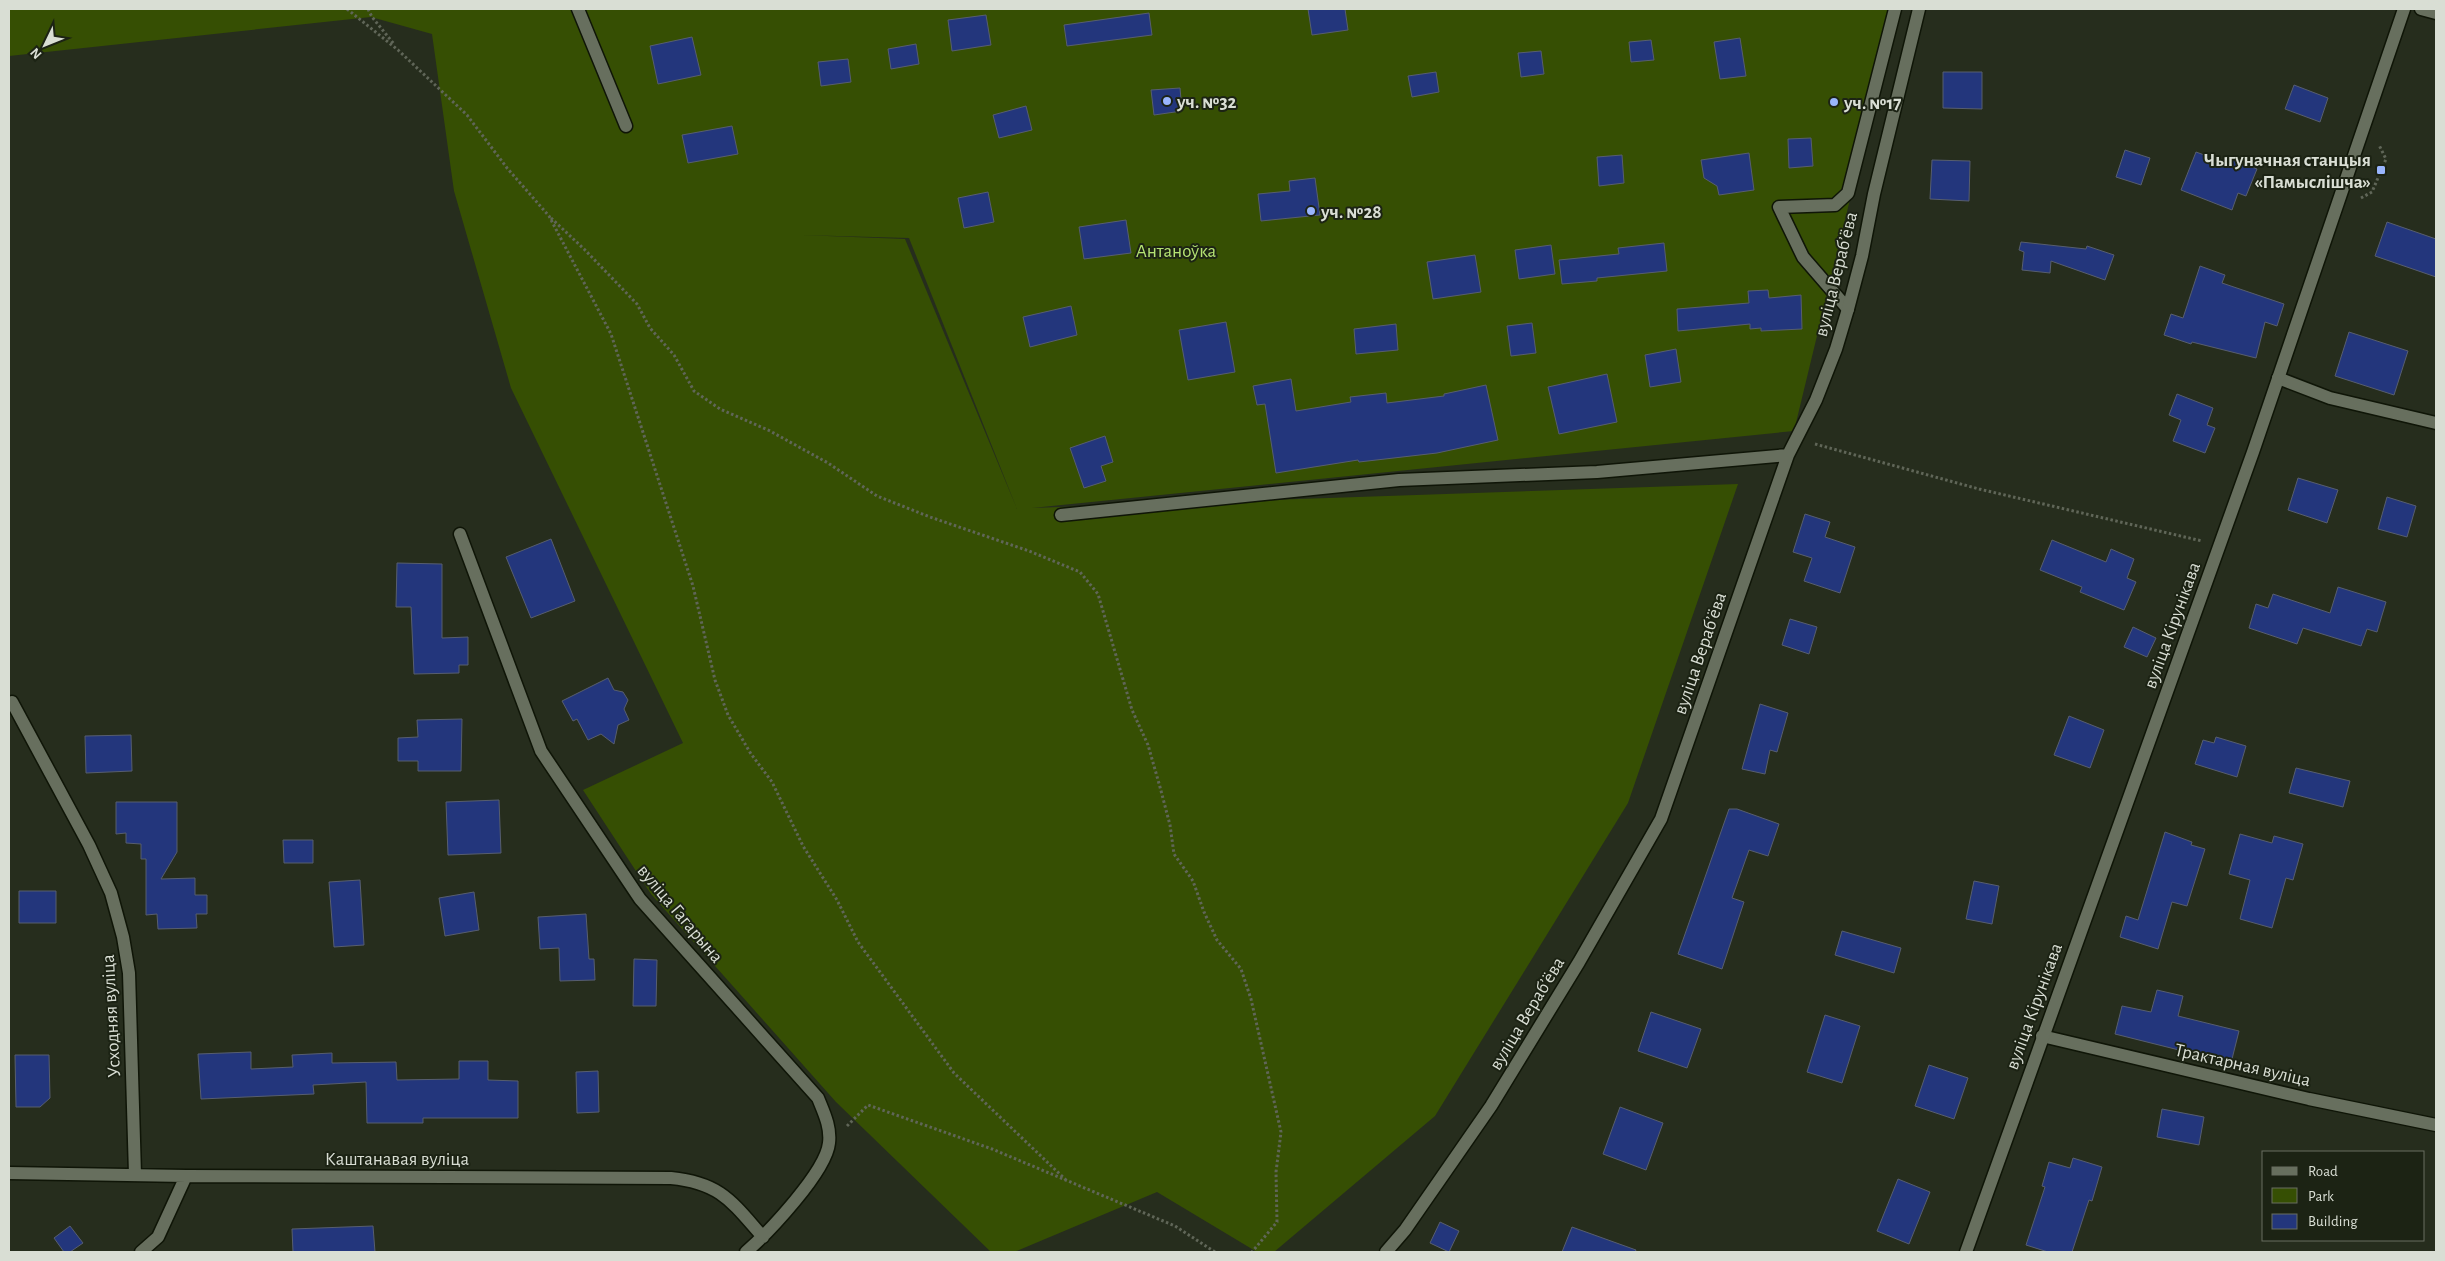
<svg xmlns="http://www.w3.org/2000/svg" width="2445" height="1261" viewBox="0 0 2445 1261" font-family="'Alegreya Sans',sans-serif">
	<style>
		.green { fill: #364f03; fill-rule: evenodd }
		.building { fill: #23367c; stroke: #575e6f }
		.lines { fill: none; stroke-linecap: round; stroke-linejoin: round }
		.service-casing { stroke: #0f1507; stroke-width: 15 }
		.minor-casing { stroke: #0f1507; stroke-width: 15 }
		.tertiary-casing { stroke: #0f1507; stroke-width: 15 }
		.path { stroke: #606658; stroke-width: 3; stroke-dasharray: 2.5 2.5; stroke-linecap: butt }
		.service { stroke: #676f5e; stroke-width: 12 }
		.minor { stroke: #676f5e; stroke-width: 12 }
		.tertiary { stroke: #676f5e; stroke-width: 12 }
		.poi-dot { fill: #99b5fd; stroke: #1c2314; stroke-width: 2 }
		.labels { text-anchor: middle; stroke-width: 4; stroke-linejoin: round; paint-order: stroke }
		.poi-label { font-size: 19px; font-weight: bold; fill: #d9ded4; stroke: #1c2314; text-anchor: start }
		.park-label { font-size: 19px; fill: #b5e373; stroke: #1c2314 }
		.street-label { font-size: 19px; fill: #d9ded4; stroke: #1c2314 }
	</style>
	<rect width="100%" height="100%" fill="#262d1d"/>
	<!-- green -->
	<path class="green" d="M 9,9 L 1896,9 L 1794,431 L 1032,508 L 1738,484 L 1628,803 L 1435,1116 L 1274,1252 L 1257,1252 L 1157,1192 L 1014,1252 L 991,1252 L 836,1102 L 651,894 L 583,790 L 683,743 L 511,388 L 454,191 L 432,34 L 371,17 L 9,56 ZM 801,235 L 909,238 L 1017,509 L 905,239 Z"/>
	<!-- building -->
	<path class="building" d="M 1308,9 L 1345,9 L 1348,30 L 1312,35 Z
		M 1149,13 L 1152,35 L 1067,46 L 1064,25 Z
		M 986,15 L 991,45 L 952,51 L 948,20 Z
		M 692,37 L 701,75 L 658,84 L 650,46 Z
		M 1740,38 L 1746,76 L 1720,79 L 1714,42 Z
		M 1651,40 L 1654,60 L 1631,62 L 1629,42 Z
		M 916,44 L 919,64 L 891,69 L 888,49 Z
		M 1541,51 L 1544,74 L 1521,77 L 1518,53 Z
		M 848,59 L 851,82 L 821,86 L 818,62 Z
		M 1436,72 L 1439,92 L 1412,97 L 1408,76 Z
		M 1943,72 L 1982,72 L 1982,109 L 1943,108 Z
		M 2294,85 L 2328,98 L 2320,122 L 2285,109 Z
		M 1180,88 L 1182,111 L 1154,115 L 1151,90 Z
		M 1026,106 L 1032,130 L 999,138 L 993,115 Z
		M 732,126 L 738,154 L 688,163 L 682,135 Z
		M 1811,138 L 1813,166 L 1789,168 L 1788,139 Z
		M 2125,150 L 2150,158 L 2141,185 L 2116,177 Z
		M 2196,152 L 2229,164 L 2231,159 L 2257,169 L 2246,196 L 2238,193 L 2232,210 L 2181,190 Z
		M 1749,153 L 1754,190 L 1719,195 L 1717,186 L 1704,178 L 1701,160 Z
		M 1622,155 L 1624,183 L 1599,186 L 1597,157 Z
		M 1932,160 L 1970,161 L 1969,201 L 1930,199 Z
		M 1315,178 L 1320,215 L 1261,221 L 1258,194 L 1290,191 L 1289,181 Z
		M 988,192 L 994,222 L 964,228 L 958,198 Z
		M 1126,220 L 1131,253 L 1084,259 L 1079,227 Z
		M 2387,222 L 2436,239 L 2436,277 L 2375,256 Z
		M 2021,242 L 2086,249 L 2087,246 L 2114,255 L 2105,280 L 2051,261 L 2050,273 L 2022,270 L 2024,252 L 2019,250 Z
		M 1664,243 L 1667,271 L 1597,278 L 1597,281 L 1562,284 L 1559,260 L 1619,254 L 1618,248 Z
		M 1551,245 L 1555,274 L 1519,279 L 1515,250 Z
		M 1475,255 L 1481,292 L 1433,299 L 1427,262 Z
		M 2200,266 L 2225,275 L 2222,283 L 2284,304 L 2277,326 L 2265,322 L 2256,358 L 2192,342 L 2191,344 L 2164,335 L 2171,314 L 2183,318 Z
		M 1768,290 L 1769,298 L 1801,295 L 1802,329 L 1761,331 L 1761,328 L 1750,329 L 1750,324 L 1678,331 L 1677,309 L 1749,303 L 1748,291 Z
		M 1071,306 L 1077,335 L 1030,347 L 1023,317 Z
		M 1226,322 L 1235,372 L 1188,380 L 1179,330 Z
		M 1532,323 L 1536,353 L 1511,356 L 1507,326 Z
		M 1396,324 L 1398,350 L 1356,354 L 1354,329 Z
		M 2349,332 L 2408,351 L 2394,395 L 2335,376 Z
		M 1676,349 L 1681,382 L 1650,387 L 1645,355 Z
		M 1607,374 L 1617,422 L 1559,434 L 1548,387 Z
		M 1291,379 L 1296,411 L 1351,402 L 1350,397 L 1386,393 L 1387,403 L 1444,396 L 1444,394 L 1486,385 L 1498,440 L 1437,453 L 1359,462 L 1358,460 L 1276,473 L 1265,404 L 1257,405 L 1253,386 Z
		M 2177,394 L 2213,408 L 2207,425 L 2215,428 L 2205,453 L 2173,441 L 2181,420 L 2169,415 Z
		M 1105,436 L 1113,462 L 1101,466 L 1106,481 L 1084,488 L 1070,448 Z
		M 2298,478 L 2338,490 L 2327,523 L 2288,510 Z
		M 2387,497 L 2416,506 L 2407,537 L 2378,529 Z
		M 1805,514 L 1830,522 L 1825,537 L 1855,547 L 1840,593 L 1804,581 L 1812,558 L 1793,552 Z
		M 551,539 L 575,601 L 531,618 L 506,557 Z
		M 2052,540 L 2106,562 L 2111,549 L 2134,559 L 2127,578 L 2136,582 L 2124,610 L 2080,592 L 2082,587 L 2040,570 Z
		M 397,563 L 442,564 L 442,638 L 468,637 L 468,665 L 459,665 L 459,673 L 414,674 L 411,607 L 396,607 Z
		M 2338,587 L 2386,602 L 2377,632 L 2367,629 L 2361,646 L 2303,628 L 2297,644 L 2249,628 L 2256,604 L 2268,608 L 2273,594 L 2330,613 Z
		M 1790,619 L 1817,627 L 1809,654 L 1782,645 Z
		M 2133,627 L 2156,638 L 2147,657 L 2124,647 Z
		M 608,678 L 614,690 L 623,692 L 628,700 L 624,709 L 629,720 L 618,725 L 614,744 L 601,734 L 588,740 L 577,719 L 573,721 L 562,701 Z
		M 1760,704 L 1788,713 L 1777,752 L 1770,750 L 1765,774 L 1742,769 Z
		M 2069,716 L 2104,730 L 2090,768 L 2054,755 Z
		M 462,719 L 461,771 L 418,771 L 418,761 L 398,761 L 398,738 L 418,737 L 417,720 Z
		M 131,735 L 132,771 L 86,773 L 85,736 Z
		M 2216,737 L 2246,746 L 2237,777 L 2195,764 L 2203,740 L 2214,743 Z
		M 2296,768 L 2350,781 L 2343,807 L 2289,793 Z
		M 499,800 L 501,853 L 448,855 L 446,802 Z
		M 116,802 L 177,802 L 177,852 L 161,879 L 195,878 L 195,895 L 207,895 L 207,914 L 196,914 L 197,928 L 158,929 L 157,914 L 146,915 L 146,859 L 141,859 L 141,844 L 126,843 L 126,833 L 116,834 Z
		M 1729,809 L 1737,809 L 1779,824 L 1768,856 L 1749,850 L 1732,898 L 1744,902 L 1722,969 L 1678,954 Z
		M 2165,832 L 2192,842 L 2191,845 L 2205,849 L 2187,906 L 2172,902 L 2158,949 L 2120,937 L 2126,916 L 2138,920 Z
		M 2240,834 L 2272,843 L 2274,836 L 2303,844 L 2293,880 L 2286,878 L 2272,928 L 2240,919 L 2250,880 L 2229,874 Z
		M 283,840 L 313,840 L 313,863 L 284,863 Z
		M 360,880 L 364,945 L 334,947 L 329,882 Z
		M 1974,881 L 1999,886 L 1992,924 L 1966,919 Z
		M 19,891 L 56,891 L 56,923 L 19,923 Z
		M 474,892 L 479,930 L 445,936 L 439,898 Z
		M 586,914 L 589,959 L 594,959 L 595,980 L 560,981 L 559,948 L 540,949 L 538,917 Z
		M 1842,931 L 1901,948 L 1894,973 L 1835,955 Z
		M 634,959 L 657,960 L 656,1006 L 633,1006 Z
		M 2157,990 L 2183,996 L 2178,1016 L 2239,1031 L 2231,1063 L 2115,1034 L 2122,1006 L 2151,1012 Z
		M 1651,1012 L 1701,1029 L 1687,1068 L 1638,1051 Z
		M 1825,1015 L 1860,1026 L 1842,1083 L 1807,1072 Z
		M 251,1052 L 251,1069 L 293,1067 L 292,1055 L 332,1053 L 332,1063 L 396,1062 L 397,1080 L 459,1079 L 459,1061 L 488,1061 L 488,1080 L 518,1081 L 518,1118 L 423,1118 L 423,1123 L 367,1123 L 366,1082 L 313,1085 L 314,1094 L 201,1099 L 198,1054 Z
		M 15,1055 L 49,1055 L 50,1098 L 40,1107 L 16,1107 Z
		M 1929,1065 L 1968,1078 L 1954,1119 L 1915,1106 Z
		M 598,1071 L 599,1112 L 577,1113 L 576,1072 Z
		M 1620,1107 L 1663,1123 L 1646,1170 L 1603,1154 Z
		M 2162,1109 L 2204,1117 L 2199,1145 L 2157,1137 Z
		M 2073,1158 L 2102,1167 L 2092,1201 L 2089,1200 L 2072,1252 L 2048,1252 L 2026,1245 L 2045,1187 L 2042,1186 L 2049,1162 L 2070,1168 Z
		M 1898,1179 L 1930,1192 L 1909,1244 L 1877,1231 Z
		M 1440,1222 L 1459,1231 L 1449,1252 L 1430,1243 Z
		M 70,1226 L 83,1243 L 70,1252 L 64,1252 L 54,1238 Z
		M 373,1226 L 375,1252 L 293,1252 L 292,1229 Z
		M 1572,1227 L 1636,1250 L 1635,1252 L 1562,1252 Z"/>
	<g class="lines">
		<defs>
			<path id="service" d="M 578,9 L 626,126
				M 2421,9 L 2436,13
				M 1848,309 L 1803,257 L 1779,207 L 1835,205 L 1848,193 L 1895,9
				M 2278,378 L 2330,398 L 2436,423"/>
			<path id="minor" d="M 1061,515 L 1399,480 L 1597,472 L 1788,455
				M 460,534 L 541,751 L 640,899 L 818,1098 C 824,1113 831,1127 829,1143 C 826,1172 768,1233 746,1252
				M 12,702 L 89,845 L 111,893 L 123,937 L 129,973 L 135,1174
				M 2042,1036 L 2309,1099 L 2436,1125
				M 9,1173 L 186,1176 L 671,1178 C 721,1183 732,1202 763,1237
				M 141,1252 L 158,1237 L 186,1176
				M 1386,1252 L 1405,1230 L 1491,1106 L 1579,962 L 1661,819 L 1788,455 L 1816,400 L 1836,349 L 1848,309 L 1862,256 L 1874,194 L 1919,9"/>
			<path id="tertiary" d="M 1966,1252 L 2253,452 L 2404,9"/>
		</defs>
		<!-- service casing -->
		<use href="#service" class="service-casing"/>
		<!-- minor casing -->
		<use href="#minor" class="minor-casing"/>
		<!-- tertiary casing -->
		<use href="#tertiary" class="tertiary-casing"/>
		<!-- path -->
		<path class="path" d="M 347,9 L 398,50 L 467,115 L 507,168 L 549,216 L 611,334 L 693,586 L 715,680 L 728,715 L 751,754 L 772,782 L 803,846 L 837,900 L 858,942 L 954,1073 L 1067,1181
			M 368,9 L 372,17 L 394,44
			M 2361,198 L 2372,192 L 2386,159 L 2379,145
			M 551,218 L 584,249 L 637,304 L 650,328 L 674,355 L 694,391 L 720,409 L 770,431 L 828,463 L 877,496 L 930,517 L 1029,551 L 1080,572 L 1098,594 L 1132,710 L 1148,745 L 1160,787 L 1170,825 L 1174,854 L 1193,881 L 1204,912 L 1217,940 L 1241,969 L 1251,999 L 1281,1132 L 1276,1172 L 1277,1222 L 1252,1252
			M 1815,444 L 1979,489 L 2202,541
			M 847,1126 L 868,1105 L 992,1149 L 1175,1226 L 1215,1252"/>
		<!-- service -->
		<use href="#service" class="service"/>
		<!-- minor -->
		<use href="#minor" class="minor"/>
		<!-- tertiary -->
		<use href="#tertiary" class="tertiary"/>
	</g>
	<!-- markers -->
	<g class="poi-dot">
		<circle cx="1167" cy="101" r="5"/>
		<circle cx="1834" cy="102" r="5"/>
		<rect x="2376" y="165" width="10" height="10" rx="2.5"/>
		<circle cx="1311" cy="211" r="5"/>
	</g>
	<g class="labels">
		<!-- poi labels -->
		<g class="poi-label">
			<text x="1177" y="108">уч. №32</text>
			<text x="1844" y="109">уч. №17</text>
			<text x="2371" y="166" text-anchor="end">Чыгуначная станцыя<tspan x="2371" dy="22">«Памыслішча»</tspan></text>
			<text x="1321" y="218">уч. №28</text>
		</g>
		<!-- park labels -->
		<g class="park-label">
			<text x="1176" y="257">Антаноўка</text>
		</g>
		<!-- street labels -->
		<g class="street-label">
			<text transform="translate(1835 274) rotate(-76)" y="7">вуліца Верабʼёва</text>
			<text transform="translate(2171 625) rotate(-70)" y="7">вуліца Кірунікава</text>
			<text transform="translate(1699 653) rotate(-71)" y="7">вуліца Верабʼёва</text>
			<text transform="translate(681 913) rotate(50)" y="7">вуліца Гагарына</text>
			<text transform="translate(2033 1006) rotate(-70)" y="7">вуліца Кірунікава</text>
			<text transform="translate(1526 1013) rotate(-59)" y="7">вуліца Верабʼёва</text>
			<text transform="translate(110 1016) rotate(-93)" y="7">Усходняя вуліца</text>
			<text transform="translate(2243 1064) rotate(13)" y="7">Трактарная вуліца</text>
			<text x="397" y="1165">Каштанавая вуліца</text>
		</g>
	</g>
	<!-- border -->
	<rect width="2445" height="1261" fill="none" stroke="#d9ded4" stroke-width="20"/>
	<!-- legend -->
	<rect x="2262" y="1151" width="162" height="90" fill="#1c2314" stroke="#686e61"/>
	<rect x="2272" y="1167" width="25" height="8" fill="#676f5e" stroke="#686e61"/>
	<text x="2308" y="1176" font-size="15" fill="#d9ded4">Road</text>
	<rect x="2272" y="1188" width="25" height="15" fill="#364f03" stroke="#686e61"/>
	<text x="2308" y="1201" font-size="15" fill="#d9ded4">Park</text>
	<rect x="2272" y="1214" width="25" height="15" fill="#23367c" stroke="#686e61"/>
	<text x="2308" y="1226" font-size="15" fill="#d9ded4">Building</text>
	<!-- north arrow -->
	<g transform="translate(45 45) rotate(227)" stroke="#1c2314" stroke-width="4" paint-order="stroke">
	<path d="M0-4L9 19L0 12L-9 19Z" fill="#d9ded4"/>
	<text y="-8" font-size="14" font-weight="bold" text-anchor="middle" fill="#d9ded4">N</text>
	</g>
</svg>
